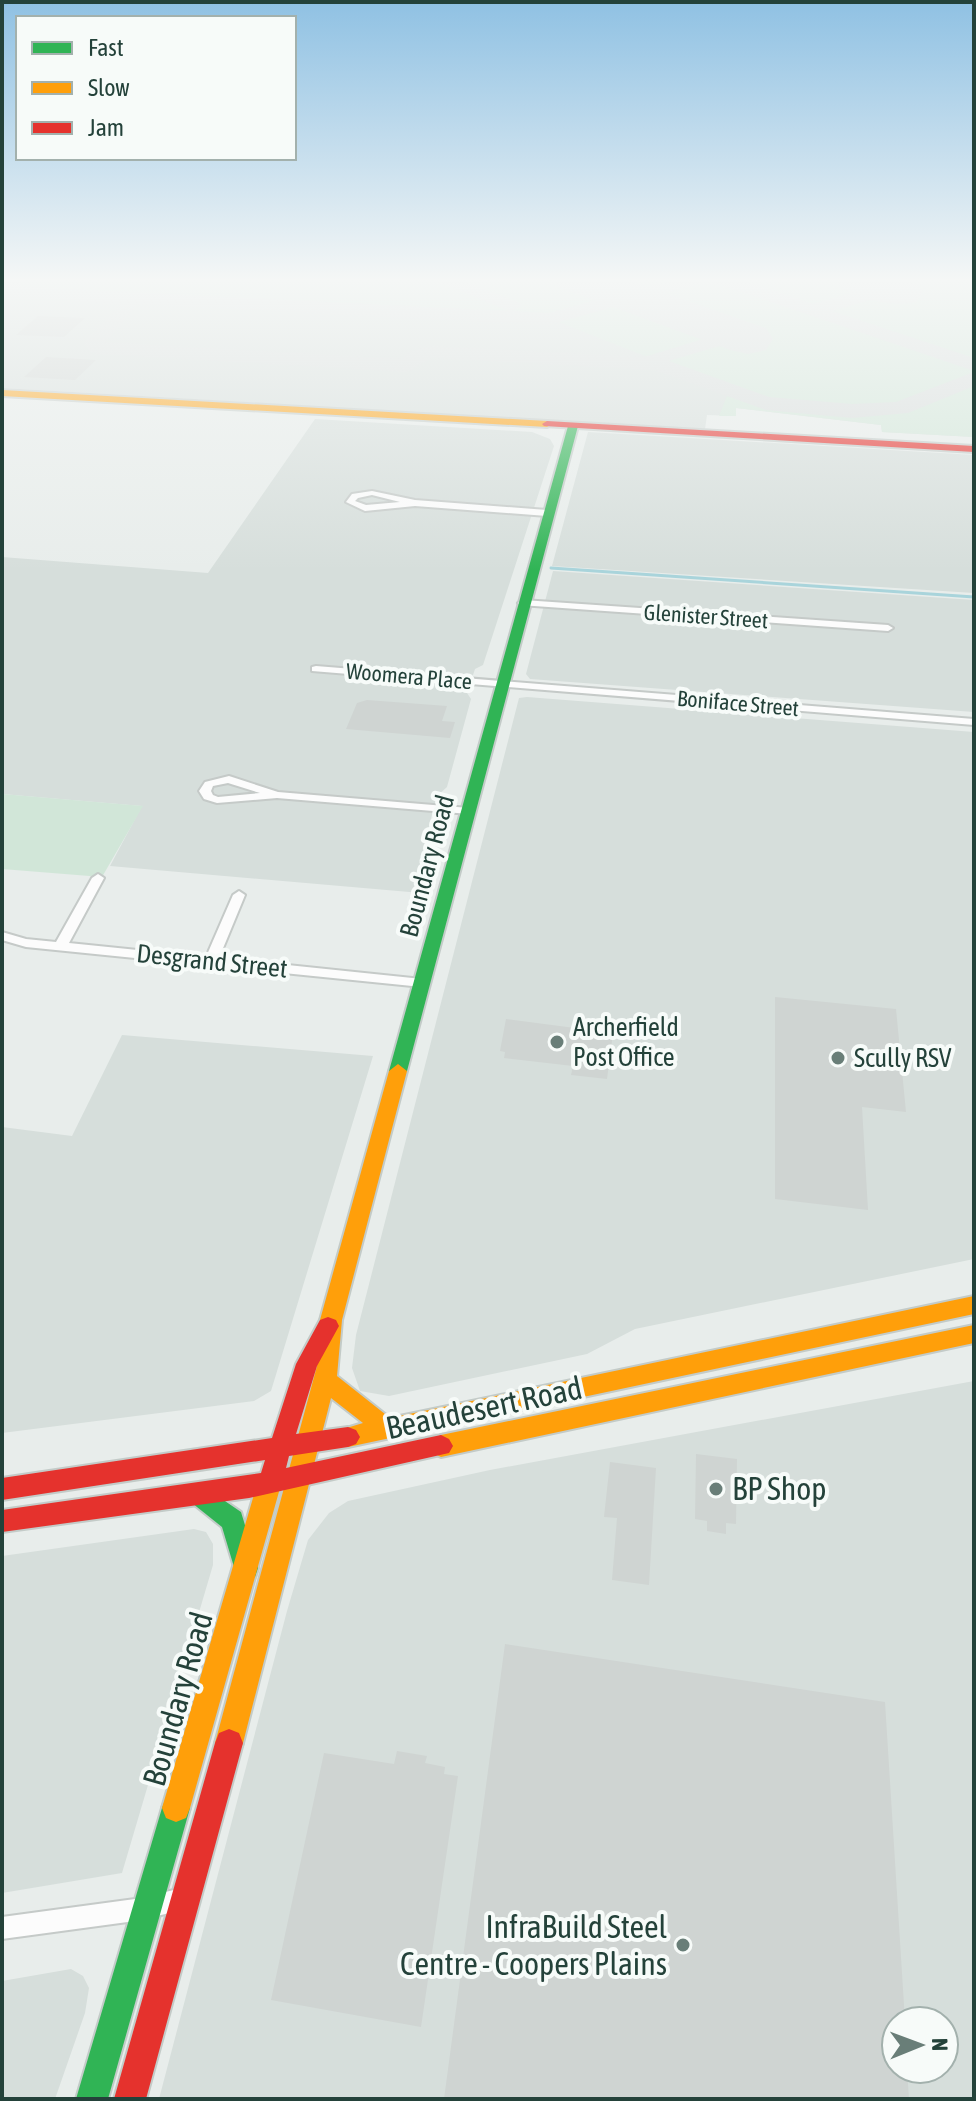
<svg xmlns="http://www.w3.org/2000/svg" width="976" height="2101" viewBox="0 0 976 2101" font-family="'Asap Condensed',sans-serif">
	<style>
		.built { fill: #d6dedb; fill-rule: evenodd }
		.green { fill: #d1e6d8 }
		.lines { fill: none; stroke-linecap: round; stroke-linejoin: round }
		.stream { stroke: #a9d4db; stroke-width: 3 }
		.taxiway { fill: #d8dddc; fill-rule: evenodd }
		.runway { fill: #d8dddc; fill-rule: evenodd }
		.building { fill: #cfd4d2 }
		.street-casing { stroke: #c5cac8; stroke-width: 4 }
		.fast-casing { stroke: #c3cbc8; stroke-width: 4 }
		.slow-casing { stroke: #c3cbc8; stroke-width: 4 }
		.jam-casing { stroke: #c3cbc8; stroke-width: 4 }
		.street { fill: #fcfcfc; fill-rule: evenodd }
		.fast { fill: #30b455; fill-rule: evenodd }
		.slow { fill: #ff9f0a; fill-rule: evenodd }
		.jam { fill: #e5322d; fill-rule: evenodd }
		.poi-dot { fill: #697e78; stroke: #f7fbf9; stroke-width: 3 }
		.labels { text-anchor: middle; stroke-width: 8; stroke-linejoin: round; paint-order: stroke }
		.far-street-label { font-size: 22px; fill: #24423a; stroke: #f7fbf9 }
		.street-label { font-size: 26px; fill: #24423a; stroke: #f7fbf9 }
		.poi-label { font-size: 26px; fill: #24423a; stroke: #f7fbf9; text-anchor: start }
		.near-street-label { font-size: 32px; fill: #24423a; stroke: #f7fbf9 }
		.near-poi-label { font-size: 32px; fill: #24423a; stroke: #f7fbf9; text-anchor: start }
	</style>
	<rect width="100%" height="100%" fill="#e8edeb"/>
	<!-- built -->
	<path class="built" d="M 2,277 L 974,277 L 974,437 L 882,432 L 881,425 L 736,408 L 736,416 L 707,415 L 705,429 L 2,388 Z
		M 315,419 L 532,432 L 550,439 L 554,446 L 483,665 L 475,669 L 467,693 L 471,699 L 447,787 L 437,796 L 430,822 L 436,831 L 421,893 L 110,866 L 142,806 L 2,794 L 2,557 L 208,573 Z
		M 588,432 L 974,455 L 974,593 L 552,566 Z
		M 553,571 L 974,600 L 974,712 L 530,679 L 526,674 Z
		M 527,697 L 974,732 L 974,1259 L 635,1329 L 587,1354 L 389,1396 L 360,1391 L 352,1368 L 356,1335 L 519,698 Z
		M 122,1035 L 373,1056 L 271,1391 L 254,1401 L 2,1433 L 2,1127 L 72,1136 Z
		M 974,1381 L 974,2099 L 159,2099 L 287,1611 L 308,1540 L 329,1513 L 348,1501 L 490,1470 ZM 896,2021 L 944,2021 L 944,2069 L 896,2069 Z
		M 194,1529 L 206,1532 L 213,1544 L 213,1565 L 122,1873 L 2,1893 L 2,1556 Z
		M 71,1969 L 83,1976 L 89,1988 L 85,2013 L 55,2099 L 2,2099 L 2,1981 Z"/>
	<!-- green -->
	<path class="green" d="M 19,277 L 974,277 L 974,437 L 882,432 L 881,425 L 736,408 L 736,416 L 719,416 L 727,396 L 755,399 L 548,318 L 26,288 L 19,286 Z
		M 2,794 L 143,806 L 102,877 L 2,869 Z"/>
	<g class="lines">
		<!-- stream -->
		<path class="stream" d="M 551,568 L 974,597"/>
		<!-- taxiway -->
		<path class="taxiway" d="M 427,277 L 453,277 L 518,302 L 521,306 L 513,311 L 548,313 L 682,277 L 733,277 L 813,304 L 889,282 L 896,284 L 896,292 L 832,311 L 974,358 L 974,371 L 709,281 L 548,325 L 138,304 L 105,342 L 402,359 L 411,351 L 432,346 L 644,357 L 736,329 L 746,335 L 743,339 L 669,361 L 769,397 L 852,404 L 896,402 L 974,372 L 974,386 L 908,413 L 852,418 L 766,410 L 654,370 L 432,358 L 407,372 L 97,354 L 90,352 L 83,343 L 120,305 L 2,294 L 2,282 L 28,287 L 509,311 Z"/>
		<!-- runway -->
		<path class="runway" d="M 552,277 L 619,277 L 766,328 L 773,339 L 766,350 L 748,354 L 730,350 L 558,287 Z
			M 831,277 C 858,277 906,267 923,292 L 916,302 C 893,308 845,298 831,277 Z"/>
	</g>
	<!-- building -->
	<path class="building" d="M 38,316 L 85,318 L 64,337 L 16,335 Z
		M 46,357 L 96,360 L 75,380 L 24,377 Z
		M 367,700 L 447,706 L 442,721 L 455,722 L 450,738 L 346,729 L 357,703 Z
		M 775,997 L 896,1009 L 906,1112 L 862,1107 L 868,1210 L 775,1199 Z
		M 506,1019 L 613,1033 L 607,1079 L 571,1075 L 573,1066 L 504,1058 L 505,1052 L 500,1051 Z
		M 696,1454 L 737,1459 L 736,1524 L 726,1523 L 726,1534 L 707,1531 L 707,1521 L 695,1519 Z
		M 610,1462 L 656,1468 L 649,1585 L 612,1580 L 617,1518 L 604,1517 Z
		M 505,1644 L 885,1702 L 905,2021 L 896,2021 L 896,2069 L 907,2069 L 909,2099 L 444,2099 Z
		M 397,1751 L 427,1756 L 425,1763 L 445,1767 L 444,1774 L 458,1776 L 421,2027 L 271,2000 L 324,1753 L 394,1764 Z"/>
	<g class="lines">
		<defs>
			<path id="street" d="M 372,491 L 415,500 L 547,510 L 551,513 L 547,516 L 415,506 L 365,511 L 346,502 L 352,494 ZM 372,495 L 400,502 L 366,505 L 355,501 L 358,498 Z
				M 523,600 L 888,625 L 893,628 L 888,631 L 520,605 L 518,603 Z
				M 316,666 L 974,719 L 974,725 L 312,671 L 312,667 Z
				M 229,776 L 278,792 L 469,808 L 475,811 L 469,814 L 277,798 L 217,803 L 204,799 L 199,791 L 205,782 ZM 228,783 L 260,793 L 218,797 L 213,795 L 211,791 L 213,786 Z
				M 98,874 L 104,878 L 69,943 L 206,957 L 233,895 L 239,891 L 245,895 L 219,958 L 422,979 L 429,983 L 422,987 L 26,947 L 2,940 L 2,932 L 26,939 L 56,942 L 92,878 Z
				M 187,1887 L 195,1890 L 198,1898 L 195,1906 L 187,1909 L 135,1921 L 2,1939 L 2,1917 L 135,1899 Z"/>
			<path id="fast" d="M 573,423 L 578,426 L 407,1071 L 398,1078 L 389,1071 L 568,426 Z
				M 200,1484 L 241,1512 L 258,1568 L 255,1577 L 246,1580 L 237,1577 L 222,1527 L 192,1503 L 188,1495 L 192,1487 Z
				M 176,1794 L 186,1798 L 190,1808 L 108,2099 L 76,2099 L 162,1808 L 166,1798 Z"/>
			<path id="slow" d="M 2,390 L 547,421 L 552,424 L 547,427 L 2,396 Z
				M 398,1064 L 407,1071 L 342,1320 L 337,1376 L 390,1418 L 974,1296 L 974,1314 L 348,1447 L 340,1444 L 336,1437 L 340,1430 L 363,1423 L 331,1398 L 243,1743 L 239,1753 L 229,1757 L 219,1753 L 215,1743 L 317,1366 L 320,1320 L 389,1071 Z
				M 974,1325 L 974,1343 L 441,1457 L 433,1453 L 429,1446 L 433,1439 L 441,1435 Z
				M 270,1470 L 278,1473 L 282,1481 L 190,1808 L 186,1818 L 176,1822 L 166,1818 L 162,1808 L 258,1481 L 262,1473 Z"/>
			<path id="jam" d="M 547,421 L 974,446 L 974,452 L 544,426 L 542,424 Z
				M 328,1317 L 336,1320 L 339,1326 L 317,1366 L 296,1434 L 348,1427 L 356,1430 L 360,1437 L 356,1444 L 348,1447 L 289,1456 L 286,1468 L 441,1435 L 449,1439 L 453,1446 L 449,1453 L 249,1498 L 2,1532 L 2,1510 L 261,1473 L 265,1460 L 2,1500 L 2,1478 L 272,1438 L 296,1364 L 320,1320 Z
				M 229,1729 L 239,1733 L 243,1743 L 146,2099 L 114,2099 L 215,1743 L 219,1733 Z"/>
		</defs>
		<!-- street casing -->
		<use href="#street" class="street-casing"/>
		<!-- fast casing -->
		<use href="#fast" class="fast-casing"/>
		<!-- slow casing -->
		<use href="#slow" class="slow-casing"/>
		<!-- jam casing -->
		<use href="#jam" class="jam-casing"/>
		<!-- street -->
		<use href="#street" class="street"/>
		<!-- fast -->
		<use href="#fast" class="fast"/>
		<!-- slow -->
		<use href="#slow" class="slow"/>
		<!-- jam -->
		<use href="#jam" class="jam"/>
	</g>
	<!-- sky -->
	<linearGradient id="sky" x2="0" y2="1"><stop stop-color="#8fc1e3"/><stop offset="0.49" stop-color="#f5f7f6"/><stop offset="1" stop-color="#f5f7f6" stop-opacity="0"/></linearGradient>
	<rect width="976" height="571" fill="url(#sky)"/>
	<!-- markers -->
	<g class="poi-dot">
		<circle cx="557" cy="1042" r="8"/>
		<circle cx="838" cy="1058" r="8"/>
		<circle cx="716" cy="1489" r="8"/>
		<circle cx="683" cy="1945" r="8"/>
	</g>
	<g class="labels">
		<!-- far-street labels -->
		<g class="far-street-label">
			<text transform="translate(706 616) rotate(4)" y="8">Glenister Street</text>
			<text transform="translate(409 676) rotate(5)" y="8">Woomera Place</text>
			<text transform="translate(738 703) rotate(5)" y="8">Boniface Street</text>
		</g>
		<!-- street labels -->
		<g class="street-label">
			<text transform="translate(427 866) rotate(-75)" y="9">Boundary Road</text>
			<text transform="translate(212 961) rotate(6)" y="9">Desgrand Street</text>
		</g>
		<!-- poi labels -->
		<g class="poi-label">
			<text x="573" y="1036">Archerfield<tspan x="573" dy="30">Post Office</tspan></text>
			<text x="854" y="1067">Scully RSV</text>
		</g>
		<!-- near-street labels -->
		<g class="near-street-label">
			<text transform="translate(484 1408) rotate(-12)" y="11">Beaudesert Road</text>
			<text transform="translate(178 1699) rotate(-74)" y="11">Boundary Road</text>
		</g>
		<!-- near-poi labels -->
		<g class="near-poi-label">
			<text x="732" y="1500">BP Shop</text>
			<text x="667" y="1938" text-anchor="end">InfraBuild Steel<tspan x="667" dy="37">Centre - Coopers Plains</tspan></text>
		</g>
	</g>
	<!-- border -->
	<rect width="976" height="2101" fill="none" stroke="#24423a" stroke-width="8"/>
	<!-- legend -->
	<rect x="16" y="16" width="280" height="144" fill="#f7fbf9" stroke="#a3b1ad" stroke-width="2"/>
	<rect x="32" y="42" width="40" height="12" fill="#30b455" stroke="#a3b1ad" stroke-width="2"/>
	<text x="88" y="56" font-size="24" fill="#24423a">Fast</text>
	<rect x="32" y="82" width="40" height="12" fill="#ff9f0a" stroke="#a3b1ad" stroke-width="2"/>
	<text x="88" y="96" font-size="24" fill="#24423a">Slow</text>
	<rect x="32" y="122" width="40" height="12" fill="#e5322d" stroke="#a3b1ad" stroke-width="2"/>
	<text x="88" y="136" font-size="24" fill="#24423a">Jam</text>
	<!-- north arrow -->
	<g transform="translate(920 2045) rotate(89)"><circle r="38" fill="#f7fbf9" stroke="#a3b1ad" stroke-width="2"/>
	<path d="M0-6L14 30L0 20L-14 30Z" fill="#697e78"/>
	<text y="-12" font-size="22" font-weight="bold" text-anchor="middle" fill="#24423a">N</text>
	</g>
</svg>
